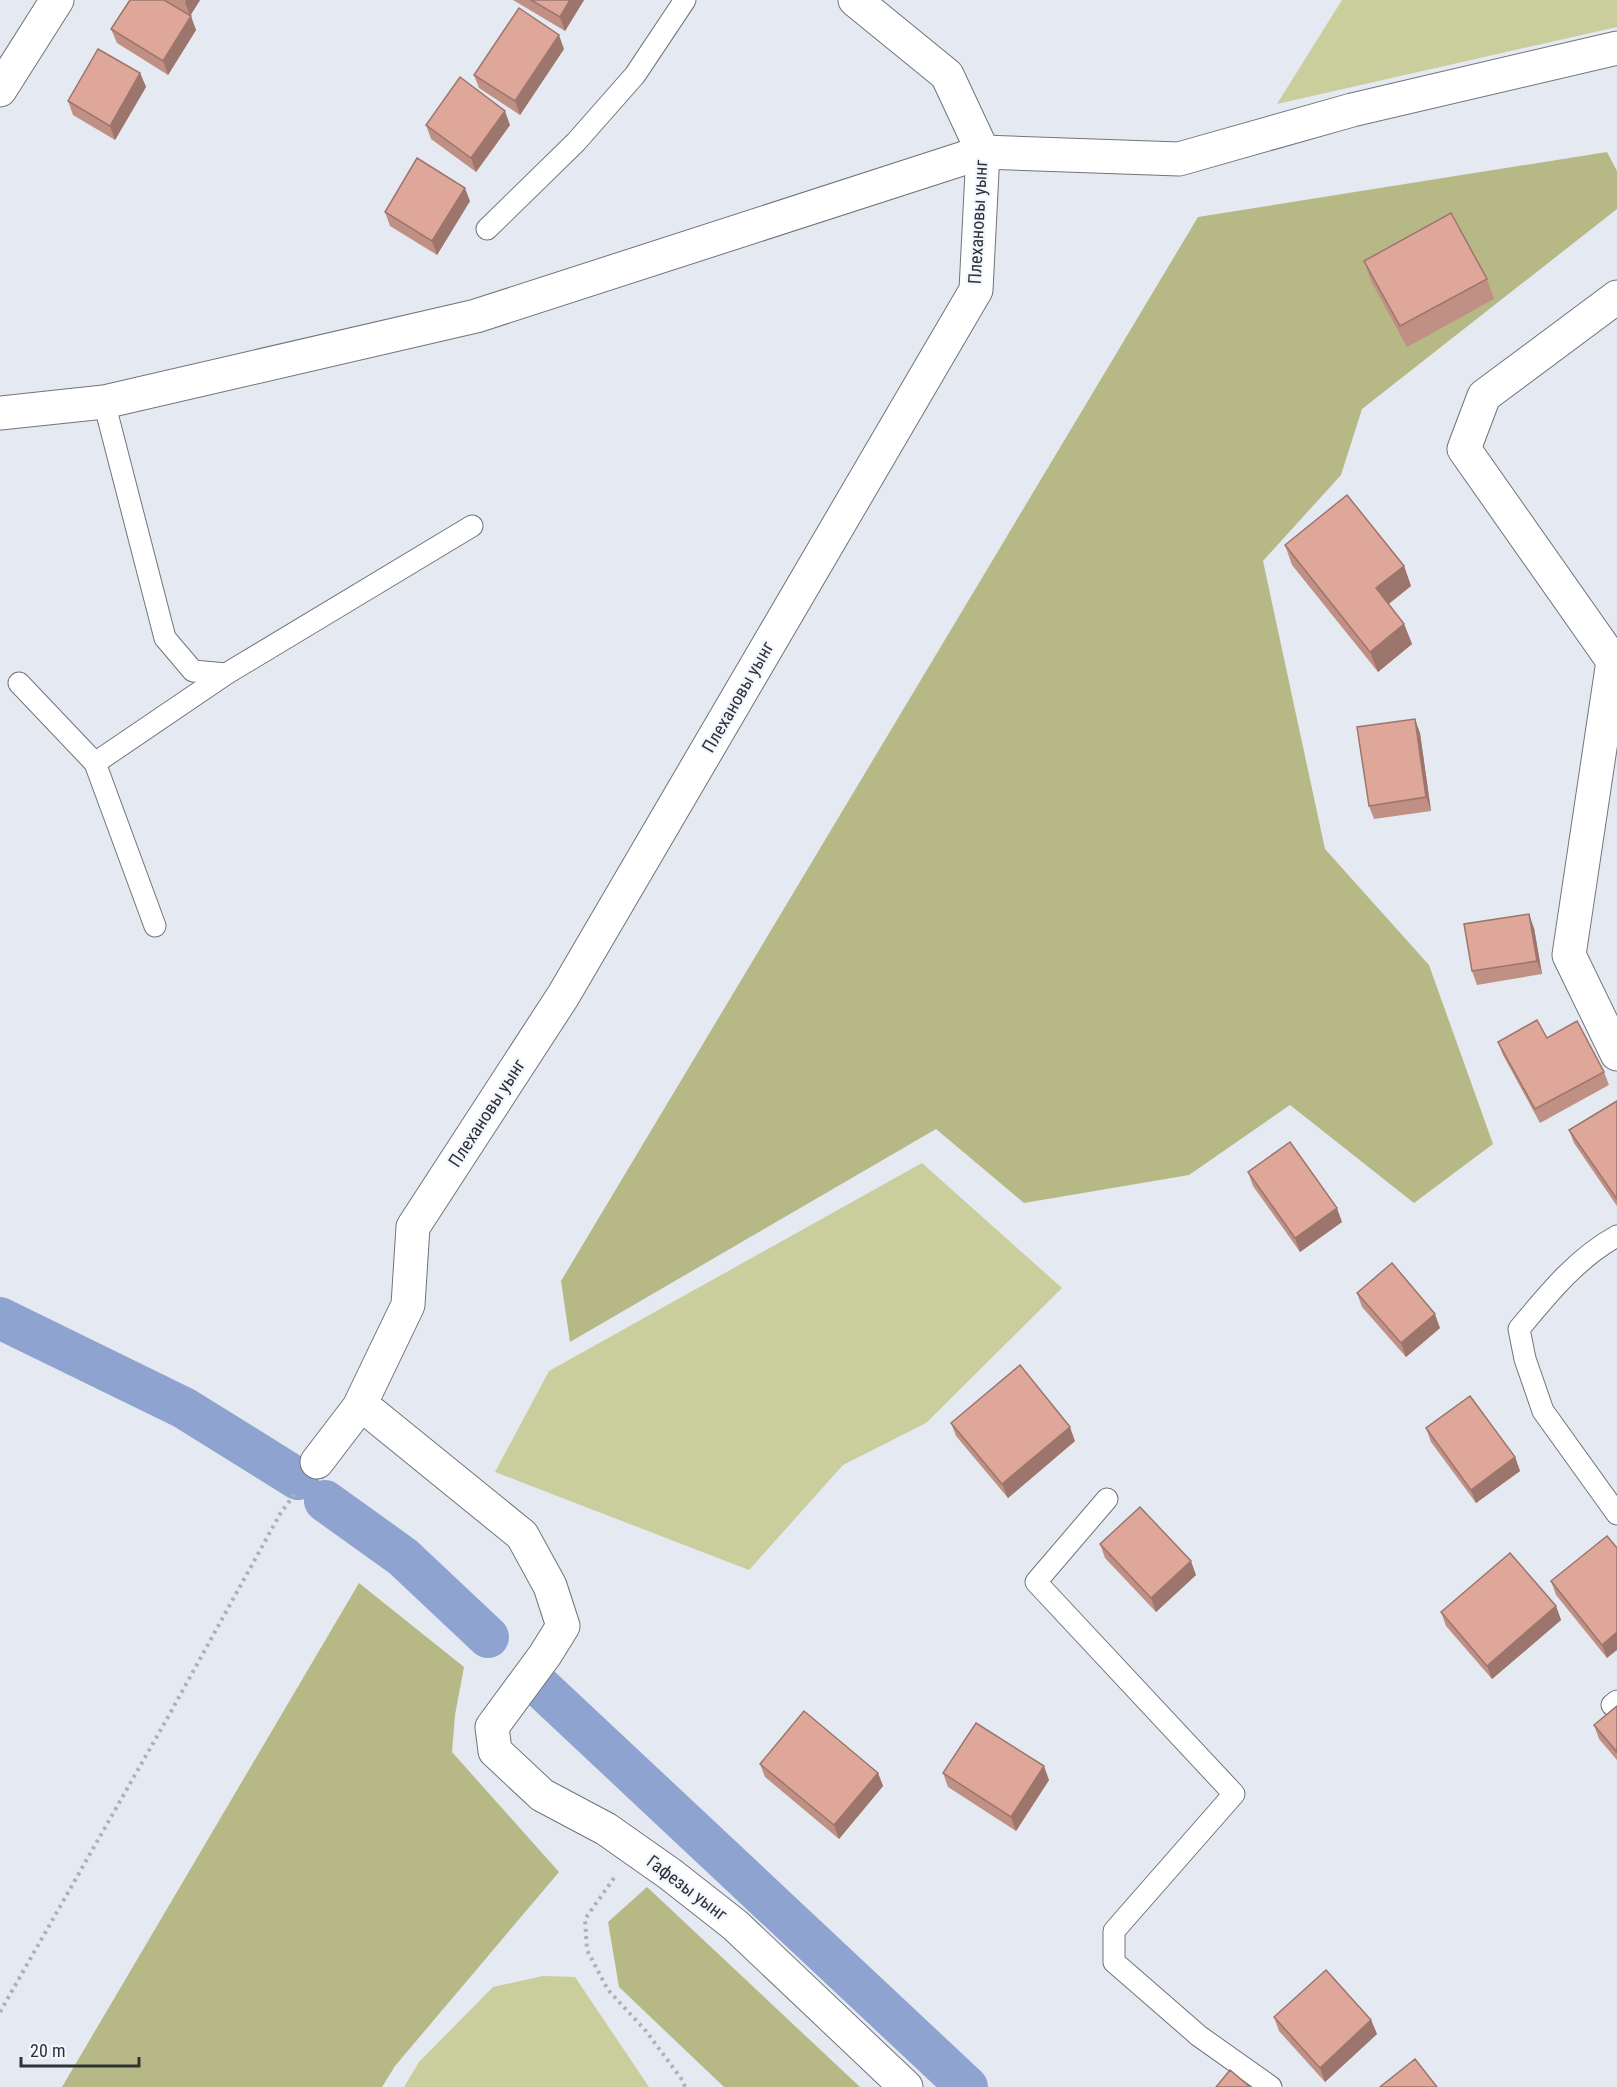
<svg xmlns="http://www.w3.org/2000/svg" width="1617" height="2087" viewBox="0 0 1617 2087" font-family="'Roboto Condensed',sans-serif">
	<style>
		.green { fill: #cacd9c }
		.forest { fill: #b6b986 }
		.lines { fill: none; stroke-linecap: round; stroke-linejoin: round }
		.canal { stroke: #8ea3d0; stroke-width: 42 }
		.lane-casing { stroke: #70747b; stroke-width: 23 }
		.street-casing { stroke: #70747b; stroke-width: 35 }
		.secondary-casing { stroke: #70747b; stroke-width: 35 }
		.path { stroke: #adb1b7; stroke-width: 4; stroke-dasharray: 3 4.5; stroke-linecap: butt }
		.lane { stroke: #fff; stroke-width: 21 }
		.street { stroke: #fff; stroke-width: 33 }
		.secondary { stroke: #fff; stroke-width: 33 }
		.wall { fill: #c09084 }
		.shaded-wall { fill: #9c756c }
		.building { fill: #dfa79a; stroke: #9c756c; stroke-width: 1.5 }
		.labels { text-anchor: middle; stroke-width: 4.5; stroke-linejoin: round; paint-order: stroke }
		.street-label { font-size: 18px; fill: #303235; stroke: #f2f7ff }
	</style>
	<rect width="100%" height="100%" fill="#e5eaf2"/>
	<!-- green -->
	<path class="green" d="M 1342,0 L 1617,0 L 1617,27 L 1277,104 Z
		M 922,1163 L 1062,1288 L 926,1423 L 843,1465 L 749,1570 L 495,1472 L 549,1371 Z
		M 543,1976 L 575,1977 L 649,2087 L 404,2087 L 419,2062 L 493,1987 Z"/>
	<!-- forest -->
	<path class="forest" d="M 1607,152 L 1617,171 L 1617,209 L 1362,409 L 1341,475 L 1263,561 L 1325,849 L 1429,965 L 1493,1144 L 1414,1203 L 1290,1105 L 1189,1175 L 1024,1203 L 936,1129 L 570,1342 L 561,1281 L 1198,217 Z
		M 359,1583 L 464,1667 L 455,1715 L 452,1752 L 559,1872 L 395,2066 L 382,2087 L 62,2087 Z
		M 647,1887 L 860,2087 L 724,2087 L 619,1987 L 608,1922 Z"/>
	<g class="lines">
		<!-- canal -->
		<path class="canal" d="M 0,1318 L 184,1408 L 298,1479
			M 325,1501 L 403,1557 L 488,1637
			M 533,1680 L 967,2087"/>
		<defs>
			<path id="lane" d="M 487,229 L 576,142 L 635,75 L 685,0
				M 104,402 L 165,638 L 193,671 L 226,674 L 472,526
				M 19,683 L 95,763 L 226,674
				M 95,763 L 155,926
				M 1617,1236 C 1577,1258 1548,1294 1519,1329 L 1525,1359 L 1543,1411 L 1617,1514
				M 1107,1499 L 1036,1582 L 1234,1794 L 1114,1931 L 1114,1962 L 1199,2036 L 1271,2087
				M 1612,1705 L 1617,1701"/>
			<path id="street" d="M 1617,297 L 1484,396 L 1464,449 L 1613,661 L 1569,955 L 1617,1054
				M 359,1407 L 408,1305 L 413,1227 L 563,996 L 976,290 L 983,152 L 947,75 L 855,0
				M 317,1462 L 359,1407 L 373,1414 L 522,1535 L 550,1586 L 563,1626 L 545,1655 L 492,1727 L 495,1751 L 542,1795 L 606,1829 L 670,1874 L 735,1925 L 906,2087"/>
			<path id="secondary" d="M 0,90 L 57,0
				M 0,413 L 104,402 L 476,316 L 983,152 L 1179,159 L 1352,110 L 1617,48"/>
		</defs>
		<!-- lane casing -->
		<use href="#lane" class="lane-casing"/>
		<!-- street casing -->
		<use href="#street" class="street-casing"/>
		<!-- secondary casing -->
		<use href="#secondary" class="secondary-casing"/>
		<!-- path -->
		<path class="path" d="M 614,1878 L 585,1919 L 587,1950 L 608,1990 L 646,2031 L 683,2081 L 685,2087
			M 0,2012 L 168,1717 L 280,1514 L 296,1492"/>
		<!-- lane -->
		<use href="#lane" class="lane"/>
		<!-- street -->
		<use href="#street" class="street"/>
		<!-- secondary -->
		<use href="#secondary" class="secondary"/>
	</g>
	<!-- wall -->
	<path class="wall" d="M 130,0 L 200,0 L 190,16 L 196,30 L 168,75 L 117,43 L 111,29 Z
		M 513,0 L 584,0 L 565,31 Z
		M 564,49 L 520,115 L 479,88 L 474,75 Z
		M 140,73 L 146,87 L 115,140 L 73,115 L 68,101 Z
		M 426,125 L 510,125 L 476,172 L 431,139 Z
		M 470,201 L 437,255 L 390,226 L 385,212 Z
		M 1364,261 L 1487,279 L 1494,299 L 1407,347 L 1371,281 Z
		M 1285,545 L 1404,566 L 1411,586 L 1389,604 L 1404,624 L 1412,644 L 1378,672 L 1292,565 Z
		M 1420,733 L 1431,811 L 1374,819 L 1369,806 Z
		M 1534,928 L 1542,974 L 1477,985 L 1472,971 Z
		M 1547,1038 L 1604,1072 L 1609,1085 L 1540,1123 L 1503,1055 L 1498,1042 Z
		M 1617,1101 L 1617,1206 L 1574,1143 L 1569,1130 Z
		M 1248,1172 L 1342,1222 L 1300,1252 L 1253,1186 Z
		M 1357,1293 L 1440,1328 L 1406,1357 L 1362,1307 Z
		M 951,1423 L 1075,1441 L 1008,1498 L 956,1436 Z
		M 1426,1428 L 1515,1457 L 1520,1471 L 1476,1503 L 1431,1442 Z
		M 1607,1536 L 1607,1658 L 1556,1595 L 1551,1581 Z
		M 1100,1544 L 1196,1575 L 1156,1612 L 1105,1558 Z
		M 1556,1606 L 1561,1620 L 1492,1679 L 1446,1626 L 1441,1612 Z
		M 1617,1706 L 1617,1760 L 1599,1739 L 1594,1725 Z
		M 760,1764 L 878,1773 L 883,1786 L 839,1839 L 765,1777 Z
		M 943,1773 L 1049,1780 L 1016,1831 L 948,1787 Z
		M 1274,2017 L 1371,2020 L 1377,2034 L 1325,2082 L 1279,2031 Z"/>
	<!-- shaded-wall -->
	<path class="shaded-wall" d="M 186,0 L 200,0 L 190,16 L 185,2 Z
		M 570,0 L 584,0 L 565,31 L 560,17 Z
		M 191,16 L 196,30 L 168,75 L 163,61 Z
		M 559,35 L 564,49 L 520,115 L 515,101 Z
		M 140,73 L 146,87 L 115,140 L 110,126 Z
		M 505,111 L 510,125 L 476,172 L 471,158 Z
		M 465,188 L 470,201 L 437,255 L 432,241 Z
		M 1404,566 L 1411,586 L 1383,608 L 1376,588 Z
		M 1404,624 L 1412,644 L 1378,672 L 1370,652 Z
		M 1415,719 L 1420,733 L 1431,811 L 1426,797 Z
		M 1529,914 L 1534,928 L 1542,974 L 1537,961 Z
		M 1337,1208 L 1342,1222 L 1300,1252 L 1295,1238 Z
		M 1435,1314 L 1440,1328 L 1406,1357 L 1401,1343 Z
		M 1070,1427 L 1075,1441 L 1008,1498 L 1002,1484 Z
		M 1515,1457 L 1520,1471 L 1476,1503 L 1471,1490 Z
		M 1191,1561 L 1196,1575 L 1156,1612 L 1151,1598 Z
		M 1556,1606 L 1561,1620 L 1492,1679 L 1487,1666 Z
		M 1617,1632 L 1617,1650 L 1607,1658 L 1602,1645 Z
		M 1044,1766 L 1049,1780 L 1016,1831 L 1011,1817 Z
		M 878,1773 L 883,1786 L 839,1839 L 834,1825 Z
		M 1371,2020 L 1377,2034 L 1325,2082 L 1320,2068 Z"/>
	<!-- building -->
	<path class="building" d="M 130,0 L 164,0 L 191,16 L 163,61 L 111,29 Z
		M 531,0 L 570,0 L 560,17 Z
		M 519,8 L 559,35 L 515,101 L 474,75 Z
		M 98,49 L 140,73 L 110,126 L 68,101 Z
		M 460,77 L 505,111 L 471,158 L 426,125 Z
		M 417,158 L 465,188 L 432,241 L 385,212 Z
		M 1451,213 L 1487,279 L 1400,326 L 1364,261 Z
		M 1347,495 L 1404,566 L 1376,588 L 1404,624 L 1370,652 L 1285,545 Z
		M 1415,719 L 1426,797 L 1369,806 L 1357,727 Z
		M 1529,914 L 1537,961 L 1472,971 L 1464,924 Z
		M 1537,1020 L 1547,1038 L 1577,1021 L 1604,1072 L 1535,1109 L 1498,1042 Z
		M 1617,1101 L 1617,1199 L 1569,1130 Z
		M 1290,1142 L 1337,1208 L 1295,1238 L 1248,1172 Z
		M 1392,1263 L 1435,1314 L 1401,1343 L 1357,1293 Z
		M 1020,1365 L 1070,1427 L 1002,1484 L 951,1423 Z
		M 1470,1396 L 1515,1457 L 1471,1490 L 1426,1428 Z
		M 1140,1507 L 1191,1561 L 1151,1598 L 1100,1544 Z
		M 1607,1536 L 1617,1548 L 1617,1632 L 1602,1645 L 1551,1581 Z
		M 1510,1553 L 1556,1606 L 1487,1666 L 1441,1612 Z
		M 1617,1706 L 1617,1752 L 1594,1725 Z
		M 804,1711 L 878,1773 L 834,1825 L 760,1764 Z
		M 976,1723 L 1044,1766 L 1011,1817 L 943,1773 Z
		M 1326,1970 L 1371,2020 L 1320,2068 L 1274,2017 Z
		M 1415,2059 L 1437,2087 L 1380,2087 Z
		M 1230,2070 L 1250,2087 L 1216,2087 Z"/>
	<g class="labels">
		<!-- street labels -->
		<g class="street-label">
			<text transform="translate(978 222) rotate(-87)" y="6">Плехановы уынг</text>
			<text transform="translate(738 697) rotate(-60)" y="6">Плехановы уынг</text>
			<text transform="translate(487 1113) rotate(-57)" y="6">Плехановы уынг</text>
			<text transform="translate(687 1888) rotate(37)" y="6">Гафезы уынг</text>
		</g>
	</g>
	<!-- scale -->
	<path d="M21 2057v9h118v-9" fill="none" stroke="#303235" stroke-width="3"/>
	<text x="30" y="2057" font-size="18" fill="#303235" stroke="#f2f7ff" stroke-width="4.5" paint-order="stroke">20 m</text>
</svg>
